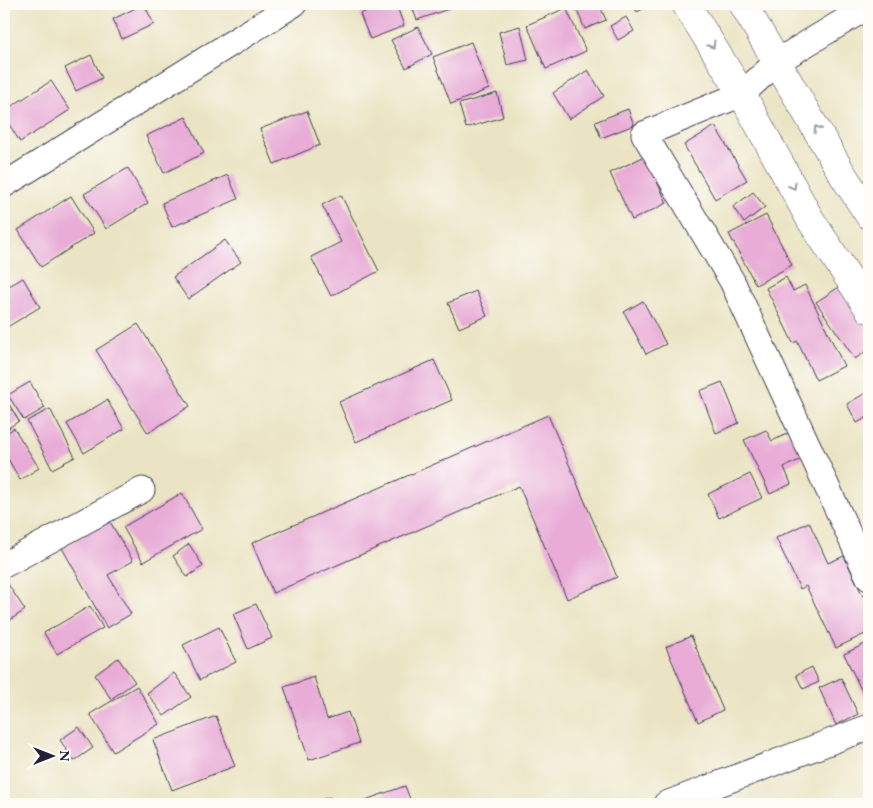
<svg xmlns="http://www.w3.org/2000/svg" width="873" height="808" viewBox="0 0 873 808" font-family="'EB Garamond',serif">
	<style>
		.building { fill: #e8acd7 }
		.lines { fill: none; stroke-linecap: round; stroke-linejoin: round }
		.street-casing { stroke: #403f50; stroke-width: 27 }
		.primary-casing { stroke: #403f50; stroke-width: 29 }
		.street { stroke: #fff; stroke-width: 25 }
		.primary { stroke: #fff; stroke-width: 28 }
		.oneway { stroke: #9c9ca7 }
	</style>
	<rect width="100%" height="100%" fill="#fdfcf7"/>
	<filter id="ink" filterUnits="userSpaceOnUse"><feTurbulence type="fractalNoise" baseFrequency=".02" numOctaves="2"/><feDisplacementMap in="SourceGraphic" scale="10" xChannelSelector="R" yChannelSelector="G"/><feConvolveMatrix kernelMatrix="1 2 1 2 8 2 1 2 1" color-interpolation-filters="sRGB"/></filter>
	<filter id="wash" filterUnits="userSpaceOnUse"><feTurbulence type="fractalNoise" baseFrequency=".0096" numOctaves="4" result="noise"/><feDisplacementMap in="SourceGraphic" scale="20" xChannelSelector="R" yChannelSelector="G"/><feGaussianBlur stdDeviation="1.12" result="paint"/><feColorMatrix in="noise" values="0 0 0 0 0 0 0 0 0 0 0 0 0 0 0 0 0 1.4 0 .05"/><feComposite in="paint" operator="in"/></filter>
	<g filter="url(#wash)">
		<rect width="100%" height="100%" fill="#ebe4c4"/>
		<g id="blocks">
			<!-- building -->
			<path class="building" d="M 144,4 L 154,24 L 122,39 L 113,19 Z
				M 385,4 L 396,4 L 404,26 L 370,39 L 360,14 Z
				M 411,4 L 449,4 L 451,8 L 417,20 Z
				M 574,4 L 599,4 L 606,20 L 585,29 Z
				M 632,4 L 652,4 L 637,12 Z
				M 566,8 L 586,51 L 546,69 L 527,25 Z
				M 626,17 L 634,31 L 618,40 L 610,26 Z
				M 520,26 L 528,60 L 507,65 L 499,32 Z
				M 418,27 L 432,54 L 406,68 L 391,40 Z
				M 471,42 L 489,89 L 451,104 L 433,57 Z
				M 91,55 L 102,78 L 76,91 L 65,68 Z
				M 588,70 L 604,96 L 569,119 L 553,93 Z
				M 51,81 L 70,110 L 20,142 L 4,116 L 4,111 Z
				M 497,93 L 503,117 L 466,128 L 459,104 Z
				M 628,109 L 634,125 L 601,138 L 595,122 Z
				M 307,111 L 320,145 L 274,164 L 260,129 Z
				M 186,117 L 204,153 L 164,173 L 146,136 Z
				M 715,126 L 747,180 L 715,199 L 684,145 Z
				M 645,156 L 667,203 L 632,220 L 610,173 Z
				M 128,168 L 148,203 L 106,229 L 84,194 Z
				M 228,175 L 238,199 L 172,227 L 162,203 Z
				M 753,192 L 765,207 L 744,223 L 733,207 Z
				M 341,195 L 379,271 L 331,296 L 311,257 L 341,242 L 322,205 Z
				M 71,196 L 94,233 L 41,267 L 18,230 Z
				M 766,215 L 792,265 L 756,285 L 729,234 Z
				M 225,240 L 241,262 L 188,299 L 173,277 Z
				M 786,277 L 793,291 L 805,285 L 844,366 L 816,380 L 797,341 L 793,343 L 766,288 Z
				M 23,278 L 40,307 L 4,329 L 4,289 Z
				M 842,285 L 869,324 L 869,349 L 855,359 L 816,302 Z
				M 476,291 L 487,316 L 459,328 L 448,303 Z
				M 643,301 L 666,344 L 646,354 L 624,312 Z
				M 138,324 L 190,406 L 148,433 L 96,350 Z
				M 434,360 L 452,400 L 356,442 L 339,402 Z
				M 30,382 L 45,408 L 24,420 L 8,395 Z
				M 722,382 L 739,423 L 716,433 L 700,391 Z
				M 869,391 L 869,416 L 857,423 L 847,404 Z
				M 6,399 L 19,421 L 4,431 L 4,401 Z
				M 107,400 L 124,429 L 84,453 L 67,424 Z
				M 50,409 L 75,457 L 52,469 L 27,421 Z
				M 548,415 L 617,577 L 567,599 L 519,486 L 273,593 L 252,543 Z
				M 14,428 L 39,468 L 20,480 L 4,452 L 4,435 Z
				M 766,430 L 772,441 L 791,432 L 804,458 L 784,467 L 791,484 L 770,494 L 744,440 Z
				M 750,474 L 762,498 L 719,518 L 708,494 Z
				M 182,493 L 202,529 L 143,562 L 123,527 Z
				M 109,520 L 133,561 L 108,575 L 131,614 L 107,628 L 62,548 Z
				M 809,522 L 828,563 L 844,556 L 869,609 L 869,632 L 836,648 L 806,586 L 800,589 L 776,538 Z
				M 189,544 L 203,566 L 187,577 L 173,556 Z
				M 6,581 L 25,610 L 4,624 L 4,582 Z
				M 256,604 L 272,638 L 248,649 L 233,614 Z
				M 90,606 L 103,628 L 57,654 L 44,633 Z
				M 219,627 L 236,662 L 200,680 L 183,645 Z
				M 691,636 L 723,710 L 698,722 L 666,647 Z
				M 869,642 L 869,706 L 844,654 Z
				M 118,658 L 135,682 L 111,699 L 95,675 Z
				M 812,667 L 819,682 L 803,689 L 796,675 Z
				M 174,673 L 191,697 L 164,716 L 147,693 Z
				M 314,677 L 327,719 L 348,712 L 359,743 L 309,760 L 284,687 Z
				M 841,678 L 858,714 L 836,725 L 819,688 Z
				M 137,686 L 159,724 L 113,752 L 90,714 Z
				M 216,716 L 235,766 L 172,790 L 153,740 Z
				M 79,727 L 93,748 L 74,761 L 60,740 Z
				M 405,786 L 412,804 L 354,804 Z
				M 330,797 L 332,804 L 307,804 Z"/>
		</g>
	</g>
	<g filter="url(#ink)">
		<use href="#blocks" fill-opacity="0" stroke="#403f50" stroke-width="1"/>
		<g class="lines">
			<defs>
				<path id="street" d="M 869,6 L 778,61 L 742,94 L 644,134 L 732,281 L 869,578
					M 4,185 L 294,4
					M 4,565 L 142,490
					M 666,804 L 869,727"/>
				<path id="primary" d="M 686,4 L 742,94 L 810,219 L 869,309
					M 743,4 L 843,175 L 869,215"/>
			</defs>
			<!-- street casing -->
			<use href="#street" class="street-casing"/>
			<!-- primary casing -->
			<use href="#primary" class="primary-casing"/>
			<!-- street -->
			<use href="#street" class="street"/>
			<!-- primary -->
			<use href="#primary" class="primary"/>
		</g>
		<!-- one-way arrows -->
		<defs><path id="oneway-chevron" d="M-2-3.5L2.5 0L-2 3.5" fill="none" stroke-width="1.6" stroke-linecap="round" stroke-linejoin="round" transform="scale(1.25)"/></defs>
		<g class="oneway">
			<use href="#oneway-chevron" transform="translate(712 45) rotate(58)"/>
			<use href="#oneway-chevron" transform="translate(817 129) rotate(-120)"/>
			<use href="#oneway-chevron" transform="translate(793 186) rotate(61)"/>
		</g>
	</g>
	<!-- margin -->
	<rect width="873" height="808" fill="none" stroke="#fdfcf7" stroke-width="20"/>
	<!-- north arrow -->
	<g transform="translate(52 756) rotate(90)" stroke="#fdfcf7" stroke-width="4" paint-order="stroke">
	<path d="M0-4L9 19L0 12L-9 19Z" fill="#22223b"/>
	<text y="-8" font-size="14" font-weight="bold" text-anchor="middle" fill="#22223b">N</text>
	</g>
</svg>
